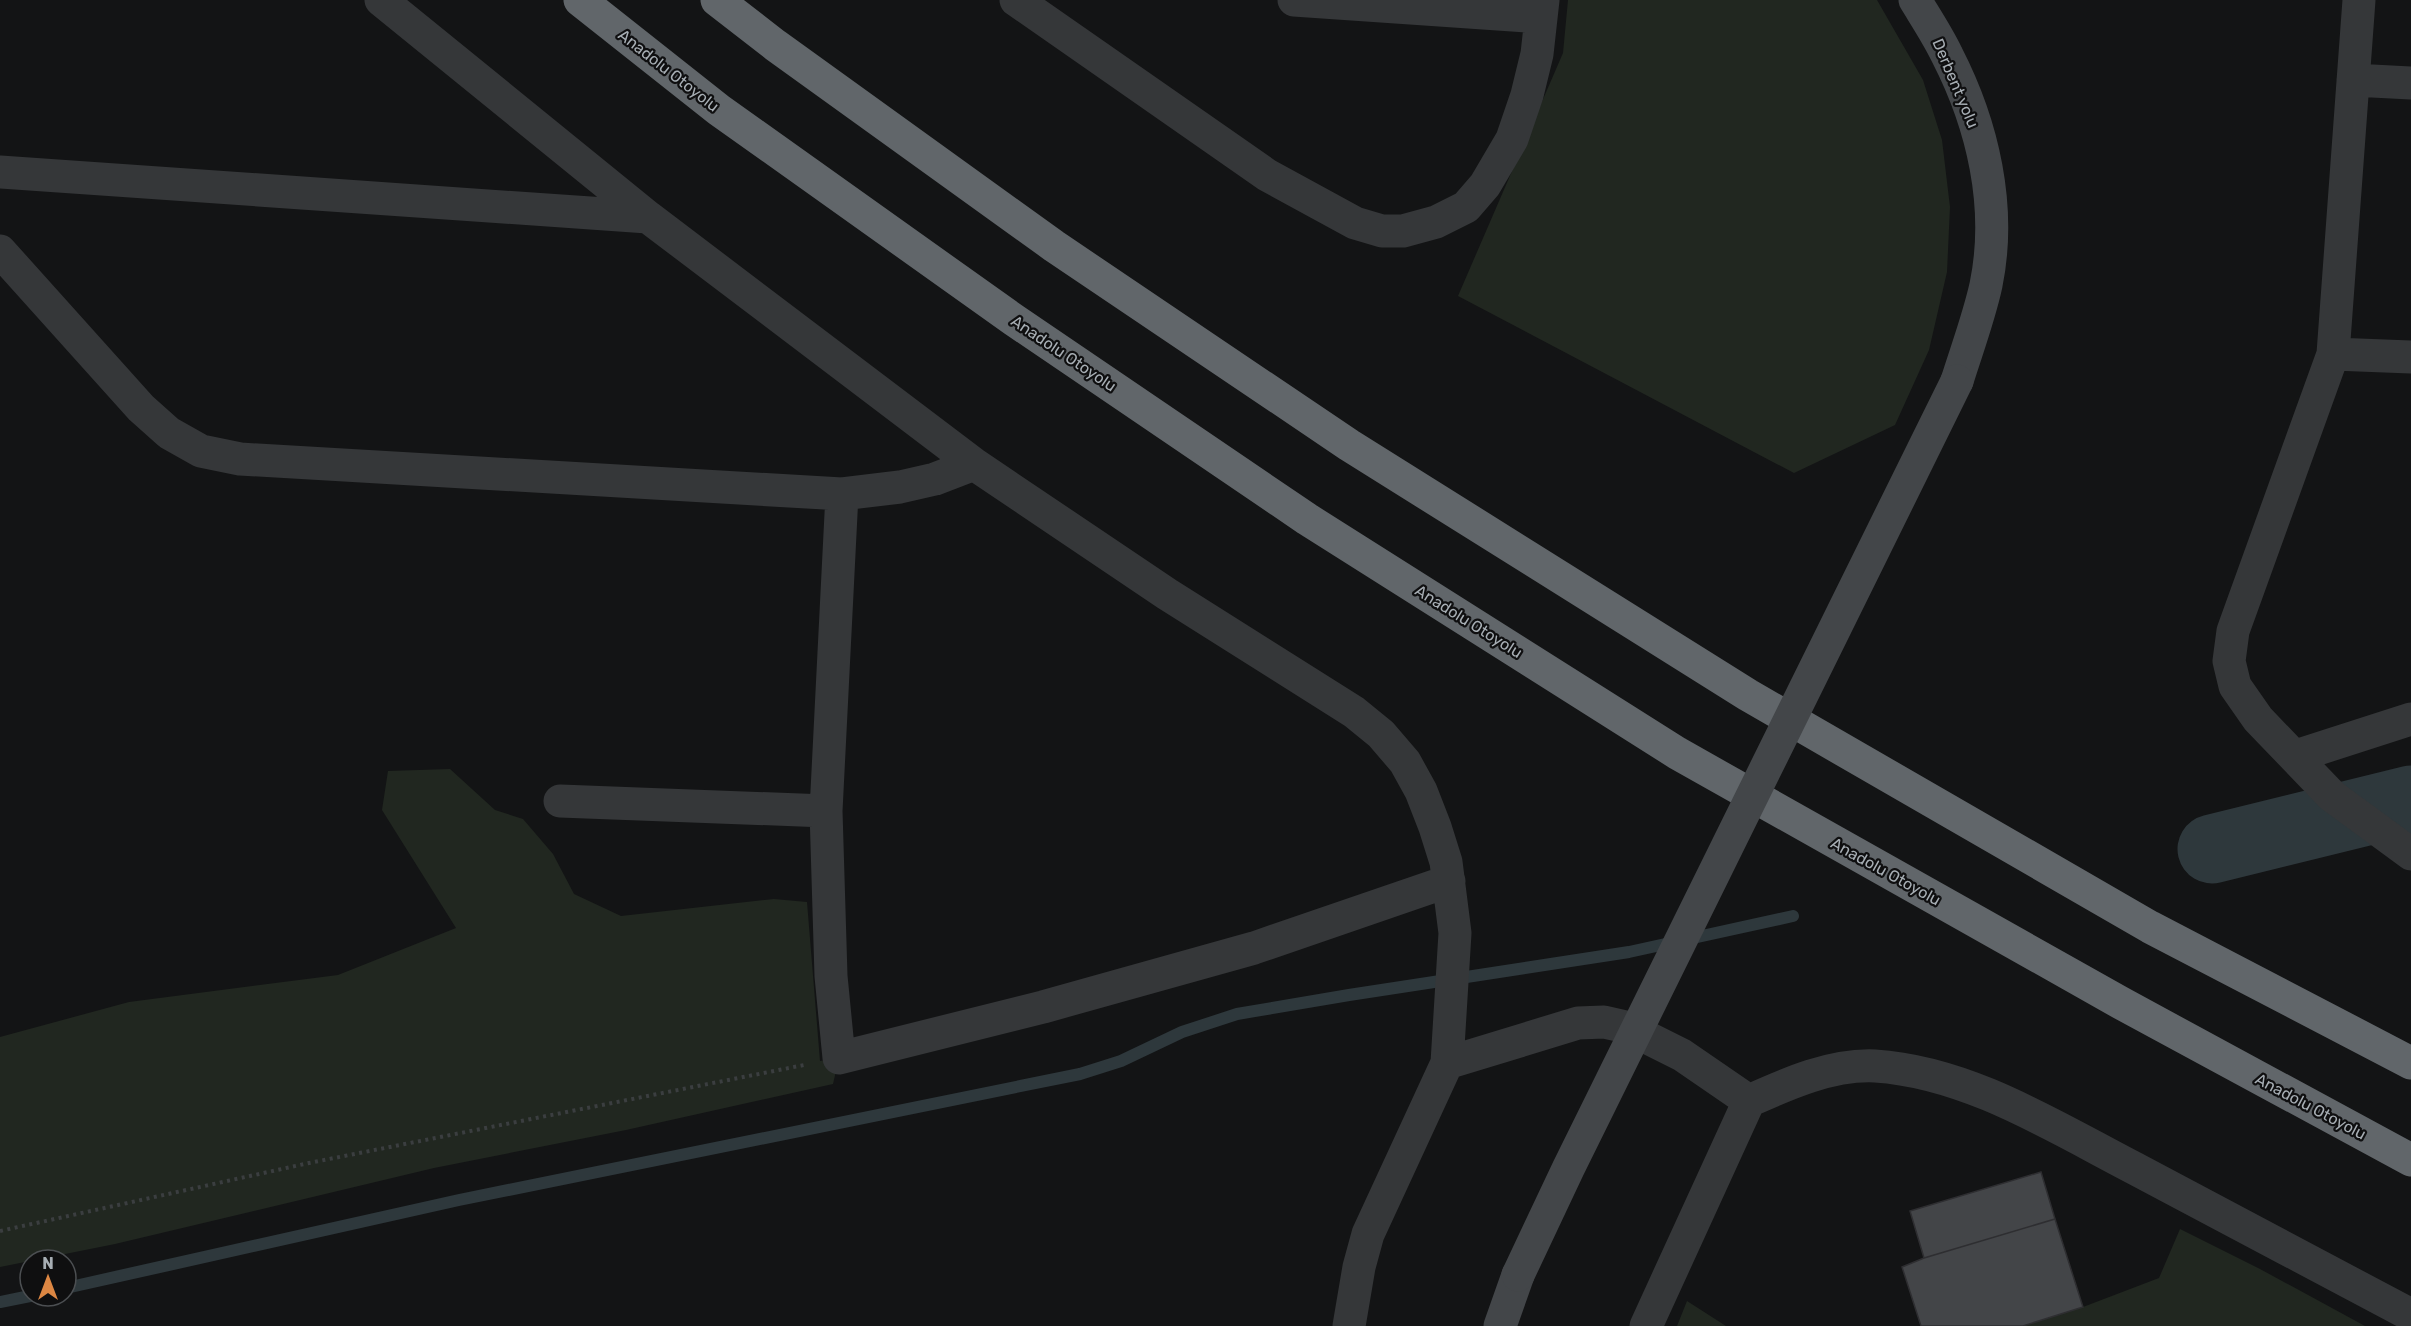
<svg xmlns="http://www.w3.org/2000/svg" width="2411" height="1326" viewBox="0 0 2411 1326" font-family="Rubik,sans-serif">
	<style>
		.green { fill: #212720 }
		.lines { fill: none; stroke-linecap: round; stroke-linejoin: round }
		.stream { stroke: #2e383c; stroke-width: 12 }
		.river { stroke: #2e383c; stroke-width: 69 }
		.building { fill: #434548; stroke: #2e2e31; stroke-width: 1.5 }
		.path { stroke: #3b3e40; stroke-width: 4; stroke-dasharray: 3 4.5; stroke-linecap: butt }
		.street { stroke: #353739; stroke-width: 33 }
		.secondary { stroke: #434649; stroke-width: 33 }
		.highway { stroke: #61666a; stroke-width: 33 }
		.secondary-bridge { stroke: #434649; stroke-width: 33 }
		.labels { text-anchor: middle; stroke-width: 4.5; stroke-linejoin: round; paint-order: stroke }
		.street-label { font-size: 16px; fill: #a7aeb4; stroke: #0f0f10 }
	</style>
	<rect width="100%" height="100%" fill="#131415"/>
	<!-- green -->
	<path class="green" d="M 1568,0 L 1877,0 L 1923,80 L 1942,140 L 1950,207 L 1947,272 L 1929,350 L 1895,425 L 1794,473 L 1458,296 L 1563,53 Z
		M 450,769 L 495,810 L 523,819 L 553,854 L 574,894 L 621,916 L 774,899 L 807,902 L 820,1061 L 839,1058 L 833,1084 L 626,1130 L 434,1168 L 115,1244 L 0,1267 L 0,1037 L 129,1002 L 338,975 L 456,928 L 382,810 L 388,771 Z
		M 2180,1229 L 2260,1269 L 2365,1326 L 2023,1326 L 2083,1307 L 2159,1278 Z
		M 1687,1301 L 1726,1326 L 1677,1326 Z"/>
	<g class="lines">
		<!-- stream -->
		<path class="stream" d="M 66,1288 L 459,1200 L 1080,1074 L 1121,1061 L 1182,1032 L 1237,1014 L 1349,995 L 1629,952 L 1793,916
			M 0,1302 L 30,1296"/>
		<!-- river -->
		<path class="river" d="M 2212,849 L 2411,800"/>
	</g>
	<!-- building -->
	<path class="building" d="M 2041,1172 L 2055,1219 L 1924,1258 L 1910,1211 Z
		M 2055,1219 L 2083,1307 L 2023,1326 L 1921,1326 L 1902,1267 L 1924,1258 Z"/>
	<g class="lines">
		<!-- path -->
		<path class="path" d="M 0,1231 L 309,1163 L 804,1065"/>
		<!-- street -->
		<path class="street" d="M 381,0 L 648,217 L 974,464 L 1167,594 L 1354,712 L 1381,734 L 1405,762 L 1421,791 L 1435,827 L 1446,862 L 1455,933 L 1447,1063 L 1368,1234 L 1359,1267 L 1349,1326
			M 1016,0 L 1267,175 L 1355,223 L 1382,231 L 1403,231 L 1436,222 L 1466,207 L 1485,185 L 1512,139 L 1527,95 L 1537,54 L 1543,0
			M 1294,0 L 1541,17
			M 2359,0 L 2333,354 L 2233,631 L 2229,661 L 2235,686 L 2258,719 L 2332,796 L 2411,854
			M 2353,80 L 2411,83
			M 0,172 L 648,217
			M 0,251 L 141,408 L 169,433 L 201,451 L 240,459 L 842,494 L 900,487 L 935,479 L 974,464
			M 2333,354 L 2411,357
			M 842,494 L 826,811 L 831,976 L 839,1058 L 1043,1007 L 1254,948 L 1449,881
			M 2296,756 L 2411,719
			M 560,801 L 826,811
			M 1447,1063 L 1578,1023 L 1604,1022 L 1626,1027 L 1682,1055 L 1749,1101
			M 1646,1326 L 1749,1101 C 1787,1084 1831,1064 1875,1066 C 1968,1072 2053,1126 2134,1168 C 2227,1217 2319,1266 2411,1315"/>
		<!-- secondary -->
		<path class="secondary" d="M 1915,0 C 1926,18 1938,36 1947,55 C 1983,125 2002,207 1986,285 C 1979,317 1967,349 1957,381
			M 1500,1326 L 1518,1275"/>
		<!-- highway -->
		<path class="highway" d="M 580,0 L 719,110 L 1014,320 L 1307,519 L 1677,753 L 2121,1003 L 2411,1160
			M 717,0 L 775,45 L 1054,246 L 1349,445 L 1748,695 L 2150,927 L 2411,1063"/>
		<!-- secondary-bridge -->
		<path class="secondary-bridge" d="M 1518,1275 L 1568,1169 L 1957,381"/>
	</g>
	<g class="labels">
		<!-- street labels -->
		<g class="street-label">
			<text transform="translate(669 70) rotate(38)" y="6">Anadolu Otoyolu</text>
			<text transform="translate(1956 83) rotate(67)" y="6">Derbent yolu</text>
			<text transform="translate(1064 353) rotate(34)" y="6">Anadolu Otoyolu</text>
			<text transform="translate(1469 621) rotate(32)" y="6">Anadolu Otoyolu</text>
			<text transform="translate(1886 871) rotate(29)" y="6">Anadolu Otoyolu</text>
			<text transform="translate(2311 1106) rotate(28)" y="6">Anadolu Otoyolu</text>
		</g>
	</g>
	<!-- north arrow -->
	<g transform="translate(48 1278)"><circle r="28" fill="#0f0f10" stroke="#4c4f52" stroke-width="1.5"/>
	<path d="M0-4.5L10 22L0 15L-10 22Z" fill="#dd8743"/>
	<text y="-9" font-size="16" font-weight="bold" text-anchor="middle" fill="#a7aeb4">N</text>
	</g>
</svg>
